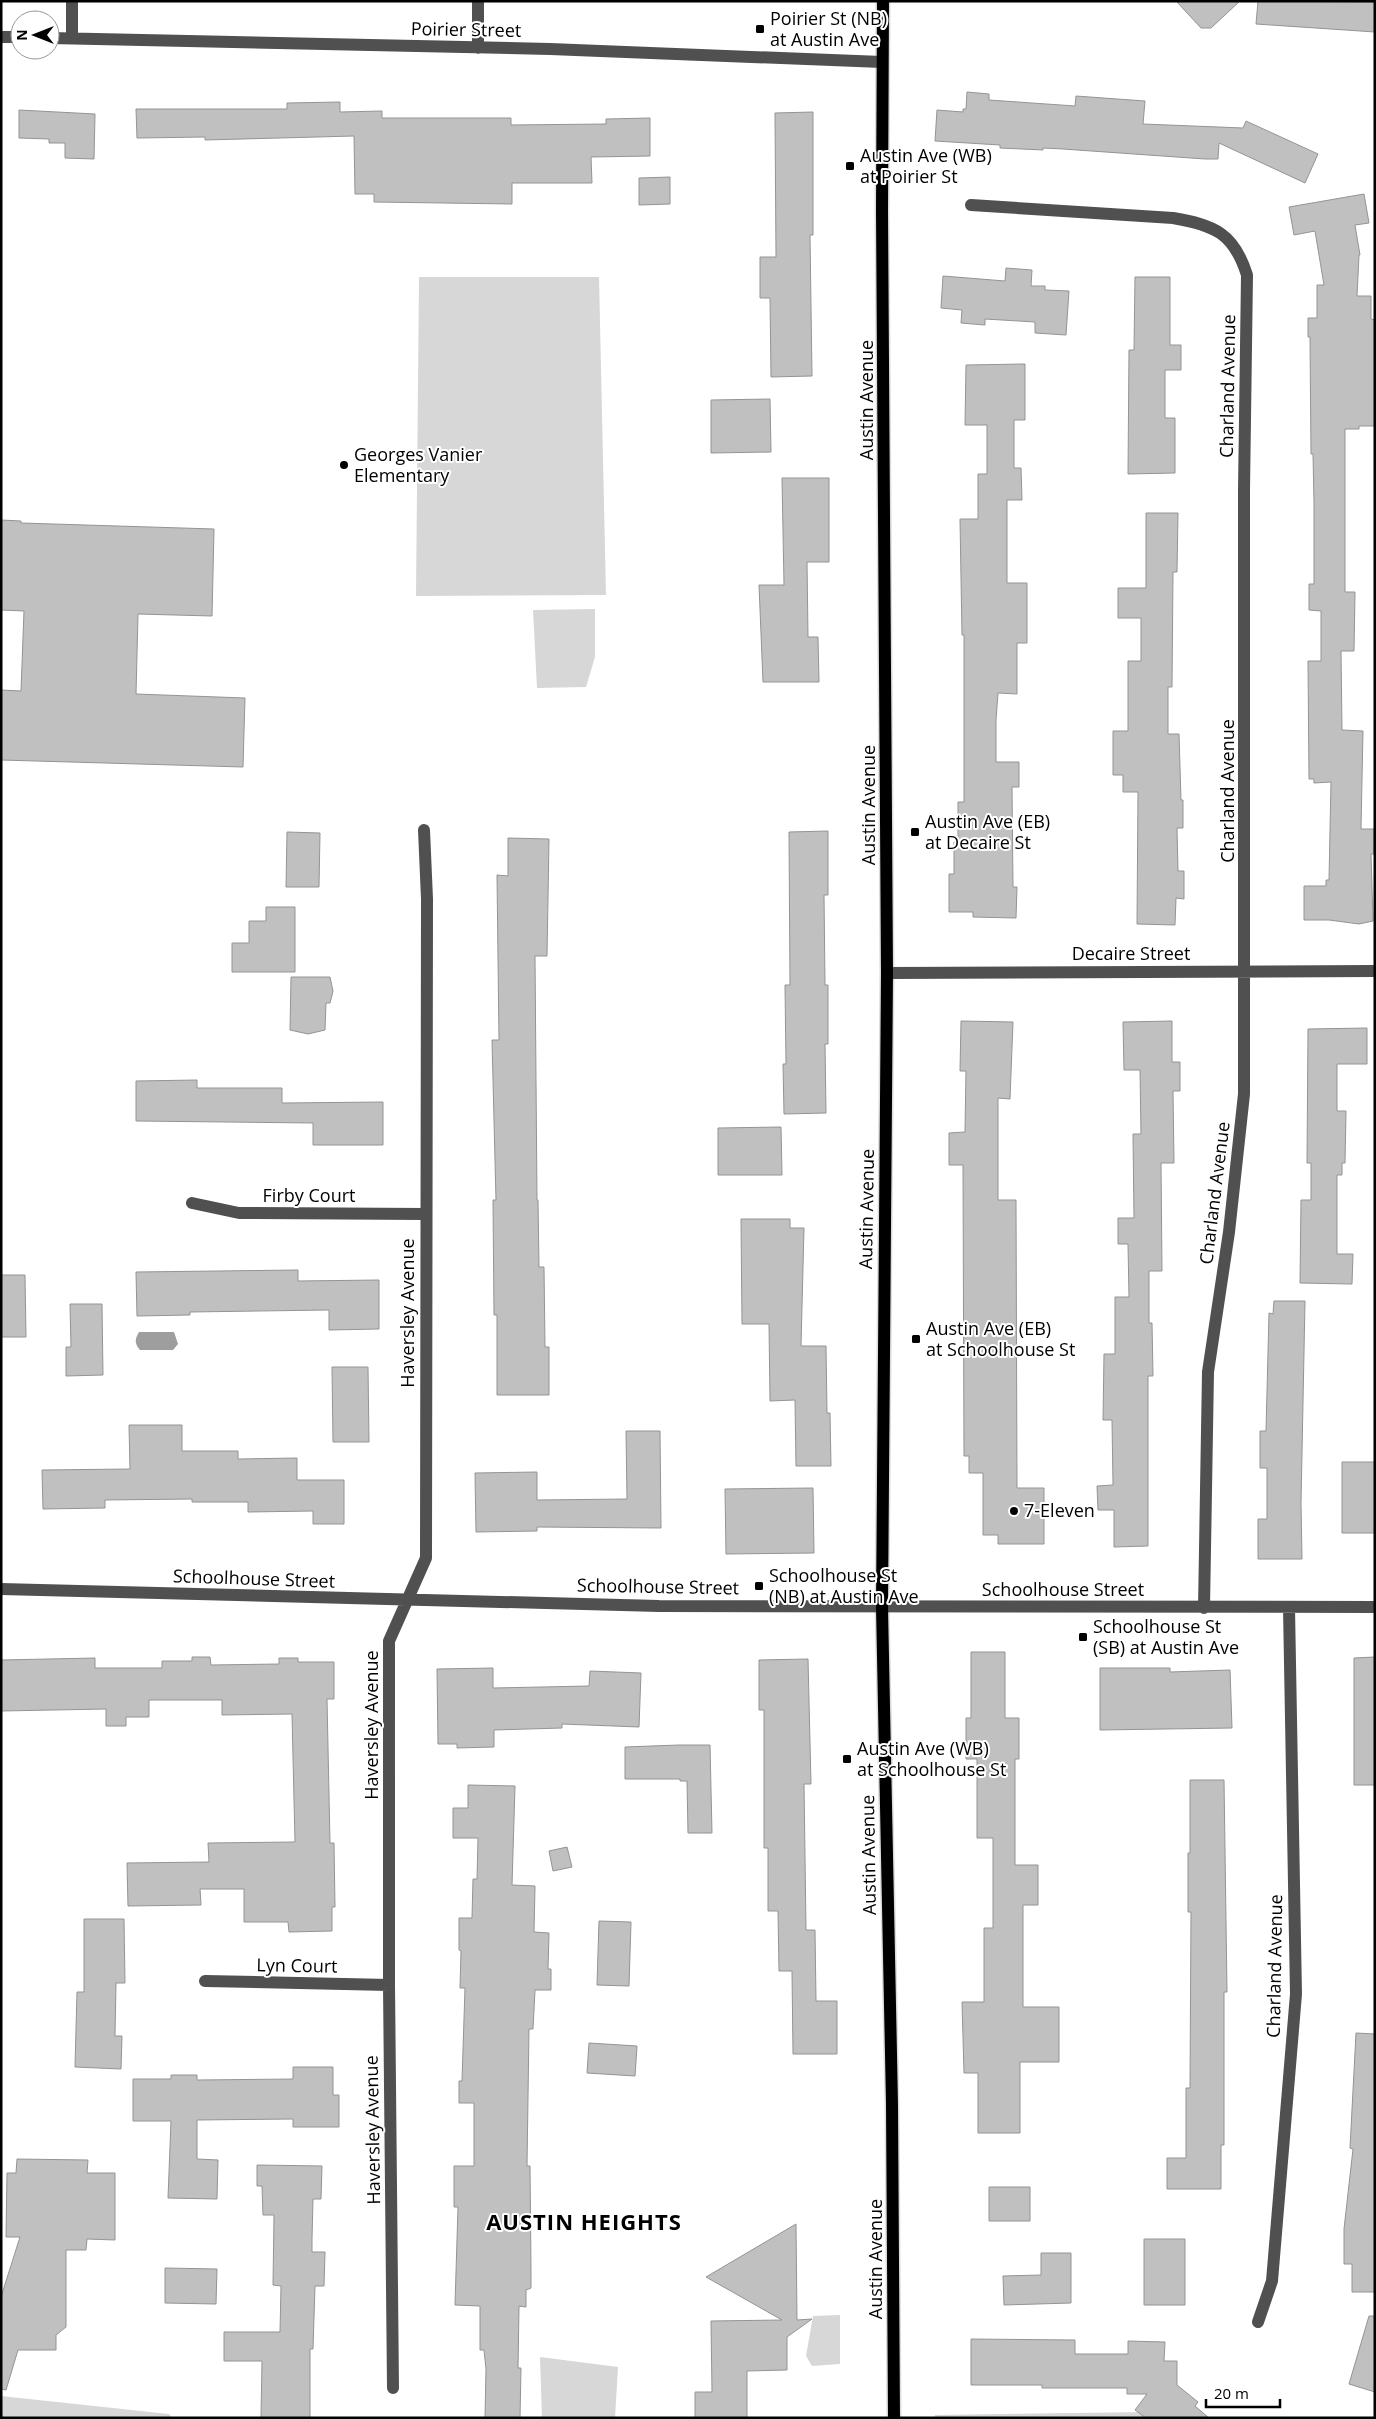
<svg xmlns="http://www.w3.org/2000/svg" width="1376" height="2419" viewBox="0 0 1376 2419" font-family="'Open Sans',sans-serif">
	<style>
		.green { fill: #d7d7d7 }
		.water { fill: #9e9e9e }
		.building { fill: #c0c0c0; stroke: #949494 }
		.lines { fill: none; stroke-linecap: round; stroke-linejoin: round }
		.major-casing { stroke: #dbdbdb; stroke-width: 15 }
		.minor { stroke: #505050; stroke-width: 12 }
		.major { stroke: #000; stroke-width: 12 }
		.poi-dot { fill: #000; stroke: #fff; stroke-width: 2 }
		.labels { text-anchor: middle; stroke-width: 4; stroke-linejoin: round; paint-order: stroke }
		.poi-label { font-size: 18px; fill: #000; stroke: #fff; text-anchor: start }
		.street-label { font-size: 18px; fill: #000; stroke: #fff }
		.district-label { font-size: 22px; font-weight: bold; letter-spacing: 1px; fill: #000; stroke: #fff }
	</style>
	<rect width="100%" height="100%" fill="#fff"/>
	<!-- green -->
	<path class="green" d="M 419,277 L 599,277 L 606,595 L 416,596 Z
		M 595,609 L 595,657 L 586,687 L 537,688 L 533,610 Z
		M 840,2315 L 840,2364 L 812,2366 L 806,2356 L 813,2316 Z
		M 540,2357 L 618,2367 L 615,2418 L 542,2418 Z
		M 1,2396 L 169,2414 L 172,2418 L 1,2418 Z
		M 1147,2412 L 1151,2418 L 935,2418 L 935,2415 Z"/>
	<!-- water -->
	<path class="water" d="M 139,1332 L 174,1332 L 178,1344 L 173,1350 L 140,1350 C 134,1343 135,1339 139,1332 Z"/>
	<!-- building -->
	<path class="building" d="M 1176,1 L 1240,1 L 1211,28 L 1201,28 Z
		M 1258,1 L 1375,2 L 1375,32 L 1256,24 Z
		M 967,92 L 989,94 L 989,100 L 1075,106 L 1076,96 L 1145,101 L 1143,124 L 1243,128 L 1246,121 L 1318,154 L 1305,183 L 1219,143 L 1218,159 L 1205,159 L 1063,149 L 1043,148 L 1043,150 L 1000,148 L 1000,145 L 935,141 L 937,110 L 963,112 L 963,109 L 966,109 Z
		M 340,102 L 340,112 L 382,111 L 382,118 L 511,118 L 511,125 L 606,124 L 606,119 L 650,118 L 650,156 L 591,157 L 592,183 L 512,183 L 512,204 L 374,202 L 374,194 L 355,194 L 354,136 L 205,140 L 205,137 L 137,138 L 136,109 L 287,109 L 287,103 Z
		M 19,110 L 95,114 L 94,159 L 65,158 L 65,143 L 49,143 L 49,139 L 19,138 Z
		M 813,112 L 813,235 L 810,235 L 812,376 L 771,377 L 770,298 L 760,298 L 760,257 L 776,257 L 775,113 Z
		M 670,177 L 670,204 L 639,205 L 639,178 Z
		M 1364,194 L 1369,223 L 1355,225 L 1360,255 L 1359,255 L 1357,296 L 1371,296 L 1371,319 L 1375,320 L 1375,426 L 1359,426 L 1359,429 L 1345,429 L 1345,592 L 1355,592 L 1354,651 L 1341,651 L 1342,730 L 1363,731 L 1361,829 L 1374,829 L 1374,854 L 1371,854 L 1373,921 L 1359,924 L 1329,920 L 1304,920 L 1304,886 L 1326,886 L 1326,880 L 1329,880 L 1331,782 L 1314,783 L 1314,779 L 1309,779 L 1308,661 L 1321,661 L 1321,611 L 1309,610 L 1309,584 L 1314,584 L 1314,503 L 1313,454 L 1311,454 L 1310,337 L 1308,337 L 1308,318 L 1317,318 L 1317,285 L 1324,285 L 1315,231 L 1294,235 L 1289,207 Z
		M 1006,268 L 1032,270 L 1031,286 L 1045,286 L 1045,290 L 1069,291 L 1066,335 L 1035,333 L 1035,322 L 985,319 L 985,325 L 961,323 L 962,310 L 941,308 L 943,276 L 1005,281 Z
		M 1135,277 L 1170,277 L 1170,345 L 1181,345 L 1181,370 L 1165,370 L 1165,418 L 1175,418 L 1175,473 L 1128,474 L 1129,350 L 1134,350 Z
		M 1025,364 L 1025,420 L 1014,420 L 1014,468 L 1021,468 L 1022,500 L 1007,500 L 1007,583 L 1027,583 L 1027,643 L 1017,643 L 1017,694 L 998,693 L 996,720 L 996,762 L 1019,762 L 1019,787 L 1012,787 L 1013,887 L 1017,887 L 1016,918 L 973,917 L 973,912 L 949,912 L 949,874 L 954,874 L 954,842 L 958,842 L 958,802 L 964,802 L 964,635 L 962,635 L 960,519 L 978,519 L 978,474 L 987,474 L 987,425 L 965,425 L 966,365 Z
		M 770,399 L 771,452 L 711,453 L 711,400 Z
		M 782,478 L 829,478 L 829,562 L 807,562 L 808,637 L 818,637 L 819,682 L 763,682 L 759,585 L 784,585 Z
		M 1146,513 L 1178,513 L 1177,572 L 1173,572 L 1172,687 L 1168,687 L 1168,734 L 1179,734 L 1181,800 L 1183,800 L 1183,828 L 1177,828 L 1178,871 L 1184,871 L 1184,899 L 1176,898 L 1175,925 L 1137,924 L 1138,792 L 1123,792 L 1123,775 L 1113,775 L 1113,731 L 1128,731 L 1128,661 L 1141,661 L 1141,618 L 1118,618 L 1118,588 L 1146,588 Z
		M 1,520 L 21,521 L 21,523 L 214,529 L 212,616 L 138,614 L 136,694 L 245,698 L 243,767 L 1,760 L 1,690 L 21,691 L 24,611 L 1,610 Z
		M 828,831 L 828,895 L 824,895 L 825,985 L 828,985 L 828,1044 L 825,1044 L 826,1113 L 784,1114 L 783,1064 L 786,1064 L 785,985 L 790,985 L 789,832 Z
		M 287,832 L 320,833 L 319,887 L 286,887 Z
		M 508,838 L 549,839 L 547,956 L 535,956 L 537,1200 L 538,1200 L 539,1267 L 544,1267 L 545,1347 L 549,1347 L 549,1395 L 497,1395 L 497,1315 L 494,1315 L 493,1200 L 496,1200 L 492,1040 L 499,1040 L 497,875 L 508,876 Z
		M 266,907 L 295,907 L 295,972 L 232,972 L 232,943 L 249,943 L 249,921 L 266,921 Z
		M 291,977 L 330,977 L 333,991 L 330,1003 L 326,1003 L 325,1030 L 308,1034 L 290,1030 Z
		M 961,1021 L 1013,1022 L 1010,1099 L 998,1098 L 998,1200 L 1016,1200 L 1017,1488 L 1044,1488 L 1044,1544 L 998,1544 L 998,1535 L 983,1535 L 983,1473 L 969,1473 L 969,1456 L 964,1456 L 963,1165 L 949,1165 L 949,1133 L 965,1132 L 966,1071 L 960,1071 Z
		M 1172,1021 L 1172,1062 L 1180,1062 L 1180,1091 L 1173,1091 L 1174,1163 L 1161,1163 L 1162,1271 L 1149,1271 L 1149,1323 L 1152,1323 L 1153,1376 L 1148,1376 L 1148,1546 L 1114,1547 L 1114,1510 L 1098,1510 L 1097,1486 L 1113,1485 L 1112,1420 L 1103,1420 L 1104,1354 L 1115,1354 L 1115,1297 L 1129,1297 L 1128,1244 L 1118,1244 L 1118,1218 L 1134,1218 L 1133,1134 L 1141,1134 L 1140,1070 L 1124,1070 L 1123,1022 Z
		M 1367,1028 L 1367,1064 L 1337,1064 L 1337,1111 L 1346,1111 L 1345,1163 L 1342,1163 L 1342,1175 L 1337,1175 L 1337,1254 L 1353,1254 L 1352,1284 L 1300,1283 L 1301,1200 L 1311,1200 L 1311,1163 L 1307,1163 L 1308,1029 Z
		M 197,1080 L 197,1088 L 282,1088 L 282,1103 L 383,1102 L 383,1145 L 313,1145 L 313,1123 L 136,1121 L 136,1081 Z
		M 781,1127 L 782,1175 L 718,1175 L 718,1128 Z
		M 741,1219 L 790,1219 L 790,1228 L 804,1228 L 801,1346 L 826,1346 L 827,1413 L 830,1413 L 831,1466 L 796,1466 L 795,1400 L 770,1401 L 769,1324 L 742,1324 Z
		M 298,1270 L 298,1281 L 379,1280 L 379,1329 L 329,1330 L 329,1310 L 190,1312 L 190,1315 L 137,1316 L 136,1272 Z
		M 1,1275 L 25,1275 L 26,1337 L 1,1337 Z
		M 1274,1301 L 1305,1301 L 1301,1503 L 1302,1559 L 1258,1559 L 1258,1519 L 1267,1519 L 1267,1468 L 1260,1468 L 1260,1431 L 1266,1431 L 1269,1313 L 1273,1314 Z
		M 70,1304 L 102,1304 L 103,1375 L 66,1376 L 66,1347 L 71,1347 Z
		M 332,1367 L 368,1367 L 369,1442 L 333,1442 Z
		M 129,1425 L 182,1425 L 182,1451 L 238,1451 L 238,1459 L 297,1458 L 297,1480 L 344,1480 L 344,1524 L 313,1524 L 313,1511 L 248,1512 L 248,1502 L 192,1502 L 192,1499 L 105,1500 L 105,1508 L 43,1509 L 42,1470 L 130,1469 Z
		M 626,1431 L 660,1431 L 661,1528 L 537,1527 L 537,1531 L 476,1532 L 475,1473 L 537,1472 L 537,1500 L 627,1499 Z
		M 1342,1462 L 1375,1462 L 1375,1533 L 1342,1533 Z
		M 813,1488 L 814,1553 L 726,1554 L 725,1489 Z
		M 971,1652 L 1005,1652 L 1005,1718 L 1019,1718 L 1019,1759 L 1015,1759 L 1015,1865 L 1038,1865 L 1038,1905 L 1023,1905 L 1023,2007 L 1059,2007 L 1059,2062 L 1020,2062 L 1020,2133 L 978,2133 L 978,2073 L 964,2073 L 962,2002 L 984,2002 L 984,1928 L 993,1928 L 993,1838 L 977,1838 L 977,1759 L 966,1759 L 966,1718 L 971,1718 Z
		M 192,1657 L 210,1657 L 211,1665 L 279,1664 L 279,1658 L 298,1658 L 298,1662 L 334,1662 L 334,1699 L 327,1699 L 330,1843 L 334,1843 L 335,1907 L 332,1907 L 332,1931 L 289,1932 L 288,1922 L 244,1922 L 244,1889 L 200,1889 L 201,1905 L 128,1906 L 127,1863 L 209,1862 L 208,1843 L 295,1842 L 292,1714 L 222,1715 L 222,1700 L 149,1700 L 149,1717 L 126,1717 L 126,1726 L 106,1726 L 106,1709 L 1,1711 L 1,1660 L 95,1658 L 95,1668 L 162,1668 L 162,1661 L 192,1661 Z
		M 1375,1657 L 1375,1785 L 1354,1785 L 1354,1658 Z
		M 808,1659 L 811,1784 L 804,1784 L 806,1930 L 815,1930 L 816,2001 L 837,2001 L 837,2054 L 793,2054 L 792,1971 L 779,1971 L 778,1911 L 768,1911 L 768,1848 L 764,1848 L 764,1710 L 759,1710 L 759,1660 Z
		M 493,1668 L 493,1688 L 589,1686 L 590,1671 L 641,1673 L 639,1727 L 562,1724 L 562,1728 L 494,1730 L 494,1747 L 457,1748 L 457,1744 L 438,1744 L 437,1669 Z
		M 1100,1668 L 1170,1668 L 1170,1672 L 1230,1670 L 1232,1728 L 1100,1730 Z
		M 679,1745 L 710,1745 L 712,1833 L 688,1833 L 687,1781 L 680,1781 L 680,1779 L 625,1779 L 625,1747 Z
		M 1190,1780 L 1224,1780 L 1227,1992 L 1224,1992 L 1224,2145 L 1221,2145 L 1221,2189 L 1167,2189 L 1167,2158 L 1186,2158 L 1186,2088 L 1190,2088 L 1191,1912 L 1188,1912 L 1188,1853 L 1190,1853 Z
		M 468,1785 L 515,1786 L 512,1885 L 535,1886 L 534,1932 L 549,1933 L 548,1969 L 551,1969 L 551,1990 L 535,1990 L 533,2029 L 529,2029 L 527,2166 L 530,2166 L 531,2270 L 531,2288 L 526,2290 L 526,2307 L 519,2306 L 518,2368 L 521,2368 L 520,2418 L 485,2418 L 486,2369 L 484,2350 L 480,2350 L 480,2306 L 455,2305 L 458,2207 L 454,2207 L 454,2166 L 474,2166 L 474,2103 L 459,2103 L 459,2081 L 462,2081 L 465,1988 L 460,1988 L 461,1951 L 459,1950 L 459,1918 L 472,1918 L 473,1879 L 477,1879 L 478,1838 L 453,1838 L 453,1808 L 468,1808 Z
		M 567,1847 L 572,1867 L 553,1871 L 549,1851 Z
		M 84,1919 L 124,1919 L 125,1983 L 116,1983 L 115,2036 L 122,2036 L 121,2069 L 75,2067 L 77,1992 L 84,1992 Z
		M 599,1921 L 631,1922 L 629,1986 L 597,1985 Z
		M 1356,2033 L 1375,2034 L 1375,2292 L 1352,2292 L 1352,2264 L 1344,2264 L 1344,2229 L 1353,2149 L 1350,2148 Z
		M 589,2043 L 637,2046 L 635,2076 L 587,2073 Z
		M 293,2067 L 333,2067 L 333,2095 L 339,2095 L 339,2127 L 293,2127 L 293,2119 L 197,2120 L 197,2159 L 218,2160 L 217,2199 L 168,2198 L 171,2121 L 133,2121 L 133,2079 L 171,2079 L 171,2075 L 197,2075 L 197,2080 L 293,2079 Z
		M 17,2159 L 88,2160 L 87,2173 L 115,2173 L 115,2240 L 87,2239 L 86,2250 L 66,2250 L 66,2327 L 56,2335 L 56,2350 L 18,2350 L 6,2390 L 1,2389 L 1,2297 L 20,2237 L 6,2237 L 7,2173 L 16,2173 Z
		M 257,2165 L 322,2166 L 321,2199 L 313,2199 L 312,2239 L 312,2252 L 325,2252 L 324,2286 L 315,2286 L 313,2349 L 310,2349 L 310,2418 L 261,2418 L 262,2361 L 224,2361 L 224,2332 L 280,2332 L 281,2286 L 273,2285 L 274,2215 L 263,2215 L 262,2186 L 257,2186 Z
		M 989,2187 L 1030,2187 L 1030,2221 L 989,2221 Z
		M 796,2224 L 797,2320 L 812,2319 L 787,2337 L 787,2370 L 747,2371 L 747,2418 L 695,2418 L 695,2392 L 712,2392 L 711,2321 L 782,2320 L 706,2277 Z
		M 1144,2239 L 1185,2239 L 1185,2305 L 1144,2305 Z
		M 1041,2253 L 1071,2253 L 1071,2303 L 1004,2305 L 1003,2276 L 1041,2275 Z
		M 165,2268 L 217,2269 L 216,2304 L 165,2303 Z
		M 1369,2316 L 1375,2316 L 1375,2392 L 1349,2384 Z
		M 971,2339 L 1075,2340 L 1075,2354 L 1128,2354 L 1128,2341 L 1165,2342 L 1164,2361 L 1177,2361 L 1177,2385 L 1198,2402 L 1195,2406 L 1209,2418 L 1146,2418 L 1135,2410 L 1147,2394 L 1127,2394 L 1127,2388 L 1042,2388 L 1042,2385 L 971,2385 Z"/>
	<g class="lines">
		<defs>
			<path id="major" d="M 883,1 L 882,210 L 887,973 L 882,1607 L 892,2104 L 894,2418"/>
		</defs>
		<!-- major casing -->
		<use href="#major" class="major-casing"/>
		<!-- minor -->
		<path class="minor" d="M 72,1 L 72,38
			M 478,1 L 478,48
			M 1,37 L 20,37
			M 50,38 L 550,49 L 882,62
			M 971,205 L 1173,218 C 1214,225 1234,233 1247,275 L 1244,490 L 1244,1094 L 1229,1232 L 1208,1372 L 1204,1608
			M 887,973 L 1375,971
			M 192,1203 L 239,1213 L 426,1214
			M 1,1589 L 659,1606 L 1375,1607
			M 205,1981 L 389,1985
			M 1258,2322 L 1272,2281 L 1296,1994 L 1289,1608
			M 393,2388 L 389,1985 L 389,1641 L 426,1558 L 427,899 L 424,830"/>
		<!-- major -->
		<use href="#major" class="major"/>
	</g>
	<!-- markers -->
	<g class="poi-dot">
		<rect x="755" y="24" width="10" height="10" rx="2.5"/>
		<rect x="845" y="161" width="10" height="10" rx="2.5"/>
		<circle cx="344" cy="465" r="5"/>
		<rect x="910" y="827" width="10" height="10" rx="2.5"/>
		<rect x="911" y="1334" width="10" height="10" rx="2.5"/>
		<circle cx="1014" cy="1511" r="5"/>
		<rect x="754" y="1581" width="10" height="10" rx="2.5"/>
		<rect x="1078" y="1632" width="10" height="10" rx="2.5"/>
		<rect x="842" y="1754" width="10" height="10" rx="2.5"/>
	</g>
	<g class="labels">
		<!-- poi labels -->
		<g class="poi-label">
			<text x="770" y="25">Poirier St (NB)<tspan x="770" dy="21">at Austin Ave</tspan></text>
			<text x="860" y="162">Austin Ave (WB)<tspan x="860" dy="21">at Poirier St</tspan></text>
			<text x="354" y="461">Georges Vanier<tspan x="354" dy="21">Elementary</tspan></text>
			<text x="925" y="828">Austin Ave (EB)<tspan x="925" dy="21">at Decaire St</tspan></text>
			<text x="926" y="1335">Austin Ave (EB)<tspan x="926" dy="21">at Schoolhouse St</tspan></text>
			<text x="1024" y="1517">7-Eleven</text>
			<text x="769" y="1582">Schoolhouse St<tspan x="769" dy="21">(NB) at Austin Ave</tspan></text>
			<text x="1093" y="1633">Schoolhouse St<tspan x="1093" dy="21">(SB) at Austin Ave</tspan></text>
			<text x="857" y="1755">Austin Ave (WB)<tspan x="857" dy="21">at Schoolhouse St</tspan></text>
		</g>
		<!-- street labels -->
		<g class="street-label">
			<text transform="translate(466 30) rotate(1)" y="6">Poirier Street</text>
			<text transform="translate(1228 386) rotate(-89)" y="6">Charland Avenue</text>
			<text transform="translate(867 400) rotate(-90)" y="6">Austin Avenue</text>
			<text transform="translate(1228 791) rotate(-90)" y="6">Charland Avenue</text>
			<text transform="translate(869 805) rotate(-90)" y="6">Austin Avenue</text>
			<text x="1131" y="960">Decaire Street</text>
			<text transform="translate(1215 1193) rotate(-83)" y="6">Charland Avenue</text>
			<text x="309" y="1202">Firby Court</text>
			<text transform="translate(867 1209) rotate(-89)" y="6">Austin Avenue</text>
			<text transform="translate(408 1313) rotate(-90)" y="6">Haversley Avenue</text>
			<text transform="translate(254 1579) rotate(2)" y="6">Schoolhouse Street</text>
			<text transform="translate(658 1587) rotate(1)" y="6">Schoolhouse Street</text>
			<text x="1063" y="1596">Schoolhouse Street</text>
			<text transform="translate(372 1725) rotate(-90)" y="6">Haversley Avenue</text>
			<text transform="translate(869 1855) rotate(-91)" y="6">Austin Avenue</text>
			<text transform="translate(297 1966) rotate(1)" y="6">Lyn Court</text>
			<text transform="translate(1275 1966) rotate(-89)" y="6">Charland Avenue</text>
			<text transform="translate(373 2130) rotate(-91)" y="6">Haversley Avenue</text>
			<text transform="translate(876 2259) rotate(-90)" y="6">Austin Avenue</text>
		</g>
		<!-- district labels -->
		<g class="district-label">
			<text x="584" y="2230">AUSTIN HEIGHTS</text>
		</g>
	</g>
	<!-- border -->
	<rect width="1376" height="2419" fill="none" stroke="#000000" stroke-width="5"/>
	<!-- north arrow -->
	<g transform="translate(35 35) rotate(270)"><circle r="24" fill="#ffffff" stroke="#999999"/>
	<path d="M0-4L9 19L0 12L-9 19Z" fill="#000000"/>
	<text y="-8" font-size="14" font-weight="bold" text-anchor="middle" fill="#000000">N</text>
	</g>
	<!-- scale -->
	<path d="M1206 2399v8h74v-8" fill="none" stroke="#000000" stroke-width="2.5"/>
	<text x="1214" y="2399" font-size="15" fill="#000000" stroke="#ffffff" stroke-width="4" paint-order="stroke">20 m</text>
</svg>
